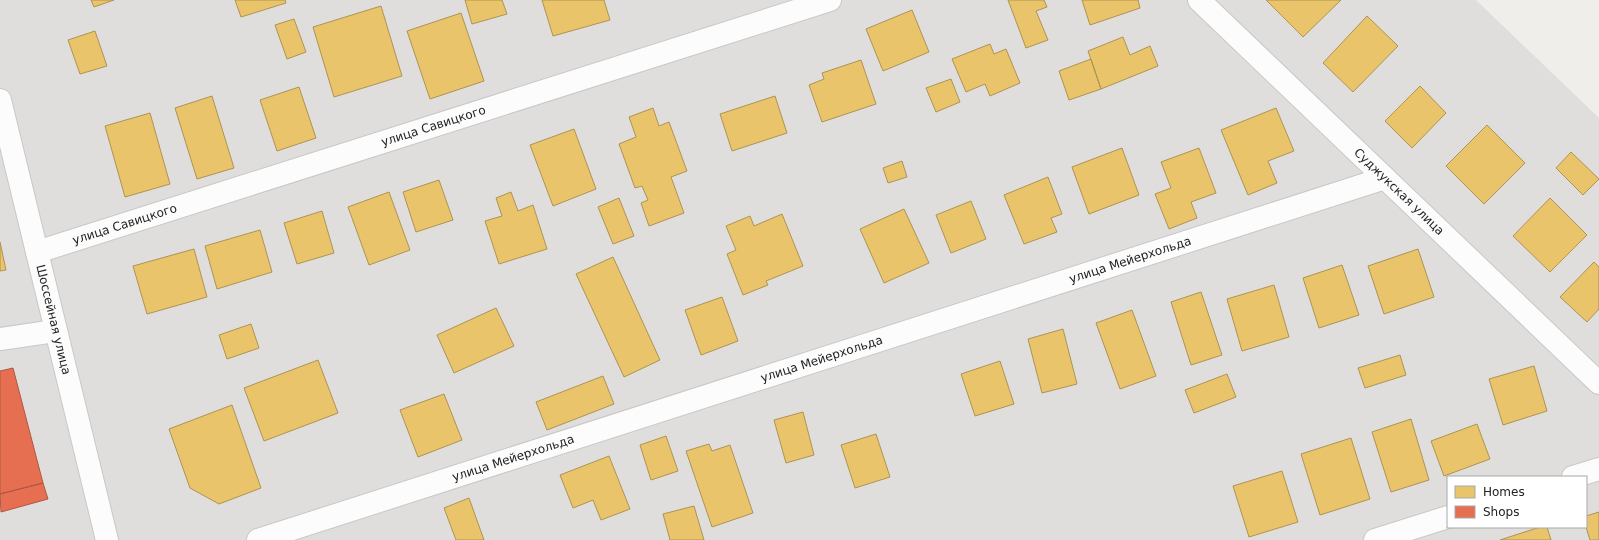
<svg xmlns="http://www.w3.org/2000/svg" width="1599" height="540" viewBox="0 0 1599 540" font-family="'DejaVu Sans',sans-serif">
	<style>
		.residential { fill: #dfdedc; fill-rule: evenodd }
		.homes { fill: #e9c46a; stroke: #ad9354 }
		.shops { fill: #e76f51; stroke: #ac5843 }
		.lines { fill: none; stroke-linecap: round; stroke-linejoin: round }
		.minor-casing { stroke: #c9c8c7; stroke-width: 24 }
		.tertiary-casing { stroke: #c9c8c7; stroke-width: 24 }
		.minor { stroke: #fdfcfc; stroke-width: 22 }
		.tertiary { stroke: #fdfcfc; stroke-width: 22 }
		.labels { text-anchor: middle; stroke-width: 4; stroke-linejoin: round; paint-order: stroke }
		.street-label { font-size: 12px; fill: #222; stroke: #fff }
	</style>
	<rect width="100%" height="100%" fill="#f0eeeb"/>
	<!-- residential -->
	<path class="residential" d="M 0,0 L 1476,0 L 1599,118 L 1599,540 L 0,540 ZM 1448,477 L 1586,477 L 1586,527 L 1448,527 Z"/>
	<!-- homes -->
	<path class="homes" d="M 91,0 L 114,0 L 94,7 Z
		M 235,0 L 285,0 L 286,3 L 241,17 Z
		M 465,0 L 502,0 L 507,14 L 472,24 Z
		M 542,0 L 604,0 L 610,20 L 553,36 Z
		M 1008,0 L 1044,0 L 1047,7 L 1036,11 L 1048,40 L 1026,48 Z
		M 1082,0 L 1138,0 L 1140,8 L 1090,25 Z
		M 1266,0 L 1341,0 L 1303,37 Z
		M 381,6 L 402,76 L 334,97 L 313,27 Z
		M 912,10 L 929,52 L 883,71 L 866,29 Z
		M 461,13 L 484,81 L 430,99 L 407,31 Z
		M 1367,16 L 1398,46 L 1353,92 L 1323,63 Z
		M 294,19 L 306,52 L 287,59 L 275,25 Z
		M 95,31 L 107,66 L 80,74 L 68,40 Z
		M 1123,37 L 1130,55 L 1150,46 L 1158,66 L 1101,89 L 1088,51 Z
		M 990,44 L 994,54 L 1006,49 L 1020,83 L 990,96 L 985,84 L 966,92 L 952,59 Z
		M 1091,59 L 1101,89 L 1069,100 L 1059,71 Z
		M 861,60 L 876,104 L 822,122 L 809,85 L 824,79 L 822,73 Z
		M 951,79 L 960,102 L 936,112 L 926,88 Z
		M 1420,86 L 1446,113 L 1412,148 L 1385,121 Z
		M 299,87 L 316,138 L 277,151 L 260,100 Z
		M 212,96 L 234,168 L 197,179 L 175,108 Z
		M 775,96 L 787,133 L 732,151 L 720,114 Z
		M 653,108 L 659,126 L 669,122 L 687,171 L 671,177 L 684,213 L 649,226 L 641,203 L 648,200 L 642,186 L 635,188 L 619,144 L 636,137 L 629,117 Z
		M 1276,108 L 1294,151 L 1268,161 L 1277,183 L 1248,195 L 1221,130 Z
		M 150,113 L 170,184 L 125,197 L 105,126 Z
		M 1487,125 L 1525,163 L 1484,204 L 1446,166 Z
		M 574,129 L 596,189 L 553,206 L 530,145 Z
		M 1122,148 L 1139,195 L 1089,214 L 1072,167 Z
		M 1199,148 L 1216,193 L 1191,202 L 1197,218 L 1169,229 L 1155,194 L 1171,188 L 1161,162 Z
		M 1571,152 L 1599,179 L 1583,195 L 1556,168 Z
		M 902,161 L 907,177 L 888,183 L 883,168 Z
		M 1048,177 L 1062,214 L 1051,218 L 1057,232 L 1024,244 L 1004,195 Z
		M 439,180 L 453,220 L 416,232 L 403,192 Z
		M 389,192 L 410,250 L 369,265 L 348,207 Z
		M 511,192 L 518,211 L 533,205 L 547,249 L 499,264 L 485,221 L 502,216 L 496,198 Z
		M 619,198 L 634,236 L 613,244 L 598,207 Z
		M 1550,198 L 1587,235 L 1550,272 L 1513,236 Z
		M 971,201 L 986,239 L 951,253 L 936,215 Z
		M 904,209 L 929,263 L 884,283 L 860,229 Z
		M 322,211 L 334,253 L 297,264 L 284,223 Z
		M 782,214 L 803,266 L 766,281 L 768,285 L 743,295 L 727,254 L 736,250 L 726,226 L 750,216 L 754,226 Z
		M 260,230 L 272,272 L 217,289 L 205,246 Z
		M 0,242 L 6,270 L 0,271 Z
		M 194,249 L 207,297 L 147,314 L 133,266 Z
		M 1418,249 L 1434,297 L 1384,314 L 1368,266 Z
		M 613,257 L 660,360 L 624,377 L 576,274 Z
		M 1594,262 L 1599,267 L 1599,309 L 1587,322 L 1560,297 Z
		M 1342,265 L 1359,315 L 1319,328 L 1303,278 Z
		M 1274,285 L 1289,337 L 1242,351 L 1227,299 Z
		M 1201,292 L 1222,355 L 1191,365 L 1171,302 Z
		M 722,297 L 738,341 L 701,355 L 685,310 Z
		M 496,308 L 514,346 L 454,373 L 437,335 Z
		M 1132,310 L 1156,376 L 1120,389 L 1096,323 Z
		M 251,324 L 259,348 L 227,359 L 219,335 Z
		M 1063,329 L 1077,384 L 1042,393 L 1028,339 Z
		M 1400,355 L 1406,375 L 1365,388 L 1358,368 Z
		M 318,360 L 338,413 L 264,441 L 244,388 Z
		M 1000,361 L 1014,404 L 975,416 L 961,374 Z
		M 1534,366 L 1547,411 L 1503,425 L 1489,379 Z
		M 1227,374 L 1236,397 L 1194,413 L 1185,390 Z
		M 603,376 L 614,404 L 547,430 L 536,402 Z
		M 444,394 L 462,440 L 418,457 L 400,410 Z
		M 232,405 L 261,488 L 219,504 L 190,488 L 169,429 Z
		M 803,412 L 814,455 L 786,463 L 774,420 Z
		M 1411,419 L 1429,480 L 1391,492 L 1372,432 Z
		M 1477,424 L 1490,459 L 1444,476 L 1431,441 Z
		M 876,434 L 890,477 L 855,488 L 841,445 Z
		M 666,436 L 678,471 L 651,480 L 640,445 Z
		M 1351,438 L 1370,499 L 1320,515 L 1301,454 Z
		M 709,444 L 712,451 L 730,445 L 753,513 L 712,527 L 686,451 Z
		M 609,456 L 630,509 L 601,520 L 593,500 L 573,508 L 560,475 Z
		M 1282,471 L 1298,522 L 1249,537 L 1233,486 Z
		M 469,498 L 484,540 L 456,540 L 444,508 Z
		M 694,506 L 704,540 L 670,540 L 663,514 Z
		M 1599,512 L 1599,540 L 1590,540 L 1586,527 L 1586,516 Z
		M 1540,527 L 1547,527 L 1551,540 L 1500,540 Z"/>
	<!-- shops -->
	<path class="shops" d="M 13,368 L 43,483 L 0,494 L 0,371 Z
		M 43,483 L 48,499 L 1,512 L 0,494 Z"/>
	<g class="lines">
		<defs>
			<g id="minor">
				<path id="s1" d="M 1199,0 L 1599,383"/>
				<path id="s2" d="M 37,252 L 830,0"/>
				<path d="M 0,339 L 55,331"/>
				<path d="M 1573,477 L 1599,469"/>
				<path id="s3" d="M 258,540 L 1385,178"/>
				<path d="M 1375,540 L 1448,517"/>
			</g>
			<g id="tertiary">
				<path id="s4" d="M 0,100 L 107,540"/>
			</g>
		</defs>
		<!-- minor casing -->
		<use href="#minor" class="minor-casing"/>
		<!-- tertiary casing -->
		<use href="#tertiary" class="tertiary-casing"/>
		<!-- minor -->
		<use href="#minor" class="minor"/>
		<!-- tertiary -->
		<use href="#tertiary" class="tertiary"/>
	</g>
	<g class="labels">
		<!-- street labels -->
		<g class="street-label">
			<text dy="4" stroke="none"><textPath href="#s2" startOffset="416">улица Савицкого</textPath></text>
			<text dy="4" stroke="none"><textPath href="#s1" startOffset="277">Суджукская улица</textPath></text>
			<text dy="4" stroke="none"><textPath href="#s2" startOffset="92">улица Савицкого</textPath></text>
			<text dy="4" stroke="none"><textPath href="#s3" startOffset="916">улица Мейерхольда</textPath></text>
			<text dy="4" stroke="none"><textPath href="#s4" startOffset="226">Шоссейная улица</textPath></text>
			<text dy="4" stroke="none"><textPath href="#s3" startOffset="592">улица Мейерхольда</textPath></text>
			<text dy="4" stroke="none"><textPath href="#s3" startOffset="268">улица Мейерхольда</textPath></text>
		</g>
	</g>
	<!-- legend -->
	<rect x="1447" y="476" width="140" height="52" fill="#ffffff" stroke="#a7a7a7"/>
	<rect x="1455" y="486" width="20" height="12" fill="#e9c46a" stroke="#a7a7a7"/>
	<text x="1483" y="496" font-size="12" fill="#222222">Homes</text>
	<rect x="1455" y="506" width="20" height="12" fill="#e76f51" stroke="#a7a7a7"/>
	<text x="1483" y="516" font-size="12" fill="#222222">Shops</text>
</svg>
